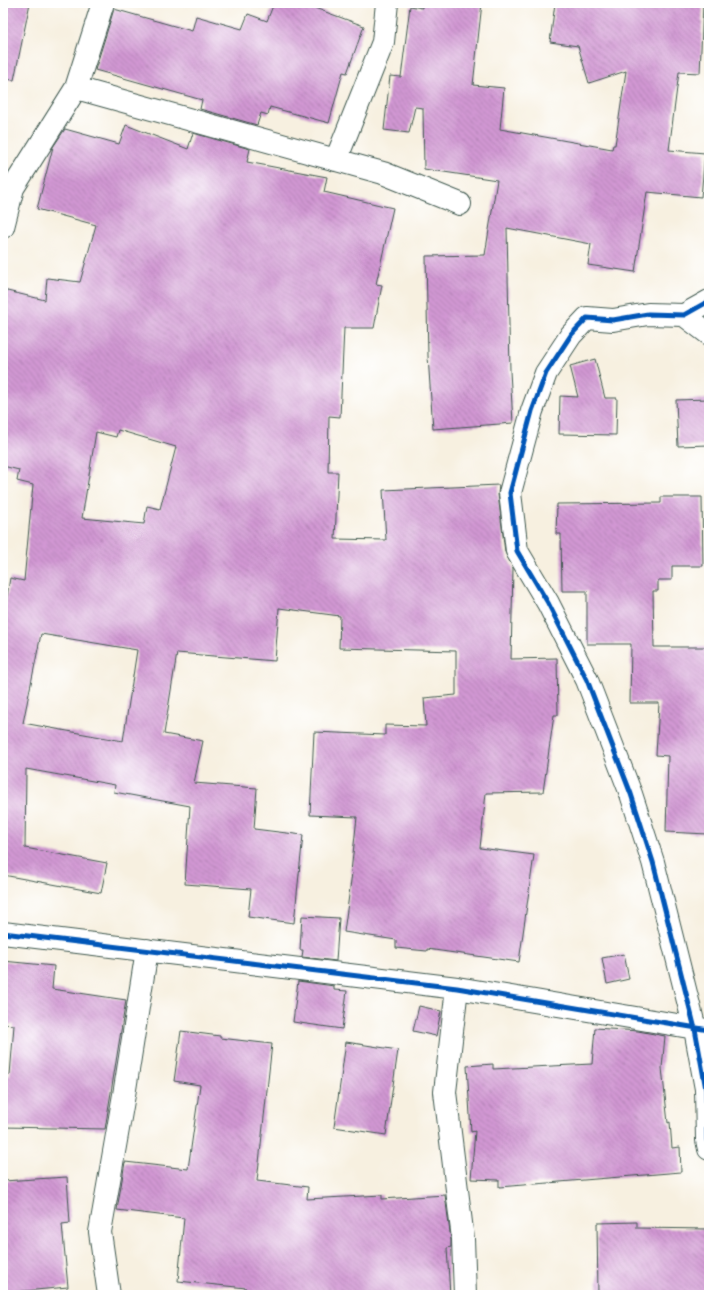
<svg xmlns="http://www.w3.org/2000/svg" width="712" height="1298" viewBox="0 0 712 1298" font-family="'Balsamiq Sans',sans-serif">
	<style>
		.building { fill: url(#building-back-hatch); fill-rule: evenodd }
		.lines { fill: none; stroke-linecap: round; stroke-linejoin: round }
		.street-casing { stroke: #3f584e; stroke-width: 24 }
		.street { stroke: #fff; stroke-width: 22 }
		.cycleway-casing { stroke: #fff; stroke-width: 8 }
		.cycleway { stroke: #0057b8; stroke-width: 5 }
	</style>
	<defs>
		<pattern id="building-back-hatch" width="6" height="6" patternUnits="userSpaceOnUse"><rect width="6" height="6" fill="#d197d3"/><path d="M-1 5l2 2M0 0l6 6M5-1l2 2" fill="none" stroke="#a97cac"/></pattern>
	</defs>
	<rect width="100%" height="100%" fill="#fff"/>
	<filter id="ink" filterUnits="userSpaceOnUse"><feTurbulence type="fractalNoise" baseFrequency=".025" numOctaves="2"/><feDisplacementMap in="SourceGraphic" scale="8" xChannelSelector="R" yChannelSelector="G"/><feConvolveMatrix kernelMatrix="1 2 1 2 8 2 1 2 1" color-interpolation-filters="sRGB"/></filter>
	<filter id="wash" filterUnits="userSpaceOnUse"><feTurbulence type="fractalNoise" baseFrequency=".012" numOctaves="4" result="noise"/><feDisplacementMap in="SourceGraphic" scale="16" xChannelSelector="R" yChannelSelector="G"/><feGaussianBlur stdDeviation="0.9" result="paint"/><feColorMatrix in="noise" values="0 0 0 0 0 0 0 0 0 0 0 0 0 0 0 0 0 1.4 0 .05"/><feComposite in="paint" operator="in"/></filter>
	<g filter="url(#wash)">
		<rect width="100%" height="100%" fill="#f7f0e0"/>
		<g id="blocks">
			<!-- building -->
			<path class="building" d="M 3,3 L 30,3 L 14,80 L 3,79 Z
				M 274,3 L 301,3 L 364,26 L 347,73 L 343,72 L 329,123 L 270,107 L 268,115 L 261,113 L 257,125 L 200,109 L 202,100 L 95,70 L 114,9 L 192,31 L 196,16 L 242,29 L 248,14 L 267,21 Z
				M 422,3 L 482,3 L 473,85 L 504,88 L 500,129 L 612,149 L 613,145 L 615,145 L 626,71 L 589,83 L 578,46 L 550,42 L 555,3 L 703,3 L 700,73 L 679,72 L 669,150 L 705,153 L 701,197 L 647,192 L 635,272 L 588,265 L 591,244 L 507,228 L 510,371 L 513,423 L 433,429 L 428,356 L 426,256 L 485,255 L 497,180 L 424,169 L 423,108 L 415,107 L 409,133 L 384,130 L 390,76 L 401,77 L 410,6 L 422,8 Z
				M 126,125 L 188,149 L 193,133 L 250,149 L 247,162 L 327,177 L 324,192 L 393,208 L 376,284 L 382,285 L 374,328 L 344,328 L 340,417 L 329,416 L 328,472 L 338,472 L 335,539 L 386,540 L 383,490 L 499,485 L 498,494 L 505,552 L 513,568 L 511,659 L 557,658 L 558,715 L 554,715 L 543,792 L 486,793 L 480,848 L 534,855 L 519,962 L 427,949 L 427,951 L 396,948 L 396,940 L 344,932 L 352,873 L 351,872 L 357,817 L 310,815 L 314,732 L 385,735 L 385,725 L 426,726 L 424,698 L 456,695 L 456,651 L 339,648 L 340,616 L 279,608 L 275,661 L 177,653 L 164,734 L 203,741 L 194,783 L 257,788 L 254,829 L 303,835 L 294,923 L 248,917 L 251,889 L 185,884 L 190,806 L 114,792 L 115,785 L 26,769 L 25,848 L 107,863 L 101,893 L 3,875 L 3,858 L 5,852 L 3,852 L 3,620 L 10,578 L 24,581 L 33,485 L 17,481 L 19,470 L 3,466 L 3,290 L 45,300 L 47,278 L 80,282 L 96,225 L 37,209 L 53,147 L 65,129 L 119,144 ZM 118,430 L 176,447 L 160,509 L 147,506 L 144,524 L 82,518 L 96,432 L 116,437 ZM 41,634 L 137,650 L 123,741 L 23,723 Z
				M 595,359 L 605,398 L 617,398 L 616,435 L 559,434 L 560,396 L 578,397 L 570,366 Z
				M 709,399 L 709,445 L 678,446 L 676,400 Z
				M 661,497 L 702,497 L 703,566 L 672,566 L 672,580 L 658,580 L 658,591 L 653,591 L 654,647 L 709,647 L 708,834 L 666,832 L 668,756 L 656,755 L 659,703 L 630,703 L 631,644 L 587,644 L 587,591 L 562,591 L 561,534 L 556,534 L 557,504 L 661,503 Z
				M 302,916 L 339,918 L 336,961 L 302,957 L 303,950 L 300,950 Z
				M 624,954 L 629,979 L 607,984 L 602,958 Z
				M 3,961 L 54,966 L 52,989 L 126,1000 L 105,1129 L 3,1127 L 3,1075 L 10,1075 L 14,1025 L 3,1024 Z
				M 298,981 L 334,986 L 334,990 L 347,991 L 342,1029 L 293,1022 Z
				M 419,1006 L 441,1011 L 436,1036 L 413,1031 Z
				M 595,1028 L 638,1031 L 665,1036 L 662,1068 L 668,1123 L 670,1122 L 672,1148 L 680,1147 L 681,1172 L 499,1187 L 499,1180 L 471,1179 L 475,1131 L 471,1132 L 467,1066 L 493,1064 L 493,1069 L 592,1064 Z
				M 181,1031 L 220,1036 L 220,1038 L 272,1044 L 257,1181 L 308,1187 L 307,1199 L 382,1195 L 382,1199 L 445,1195 L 451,1240 L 451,1247 L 447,1248 L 450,1295 L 245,1295 L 246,1288 L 178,1281 L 184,1218 L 117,1210 L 125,1162 L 188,1169 L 200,1085 L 174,1081 Z
				M 346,1042 L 398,1050 L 386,1135 L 334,1127 Z
				M 67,1177 L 70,1223 L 62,1224 L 68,1287 L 3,1293 L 3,1181 Z
				M 637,1222 L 637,1228 L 709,1229 L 709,1295 L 598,1295 L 597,1223 Z"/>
		</g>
	</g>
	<g filter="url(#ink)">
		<use href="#blocks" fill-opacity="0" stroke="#3f584e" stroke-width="1"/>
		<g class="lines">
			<defs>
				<path id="street" d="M 76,88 L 383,173 L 460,204
					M 336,160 L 383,42 L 387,3
					M 3,187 L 13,188 L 76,88 L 103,3
					M 3,227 L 13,188
					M 709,301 L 684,315 L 648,314 L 613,320 L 587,318 L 571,335 L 546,373 L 532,411 L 510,493 L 517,551 L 548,603 L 587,680 L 631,794 L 653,862 L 695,1029 L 706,1089 L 707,1140 L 709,1149
					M 684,315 L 709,334
					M 3,933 L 457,988 L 707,1030
					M 457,988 L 445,1092 L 463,1239 L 465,1295
					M 109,1295 L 100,1232 L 125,1089 L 147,950"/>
			</defs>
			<!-- street casing -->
			<use href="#street" class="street-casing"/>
			<!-- street -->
			<use href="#street" class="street"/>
			<defs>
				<path id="cycleway" d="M 709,301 L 684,315 L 648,314 L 613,320 L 587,318 L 571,335 L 546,373 L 532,411 L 510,493 L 517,551 L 548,603 L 587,680 L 631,794 L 653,862 L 695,1029 L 706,1089 L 707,1140 L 709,1149
					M 3,933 L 457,988 L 709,1030"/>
			</defs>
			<!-- cycleway casing -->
			<use href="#cycleway" class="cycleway-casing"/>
			<!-- cycleway -->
			<use href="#cycleway" class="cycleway"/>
		</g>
	</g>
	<!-- margin -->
	<rect width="712" height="1298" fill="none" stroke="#fff" stroke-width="16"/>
</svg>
